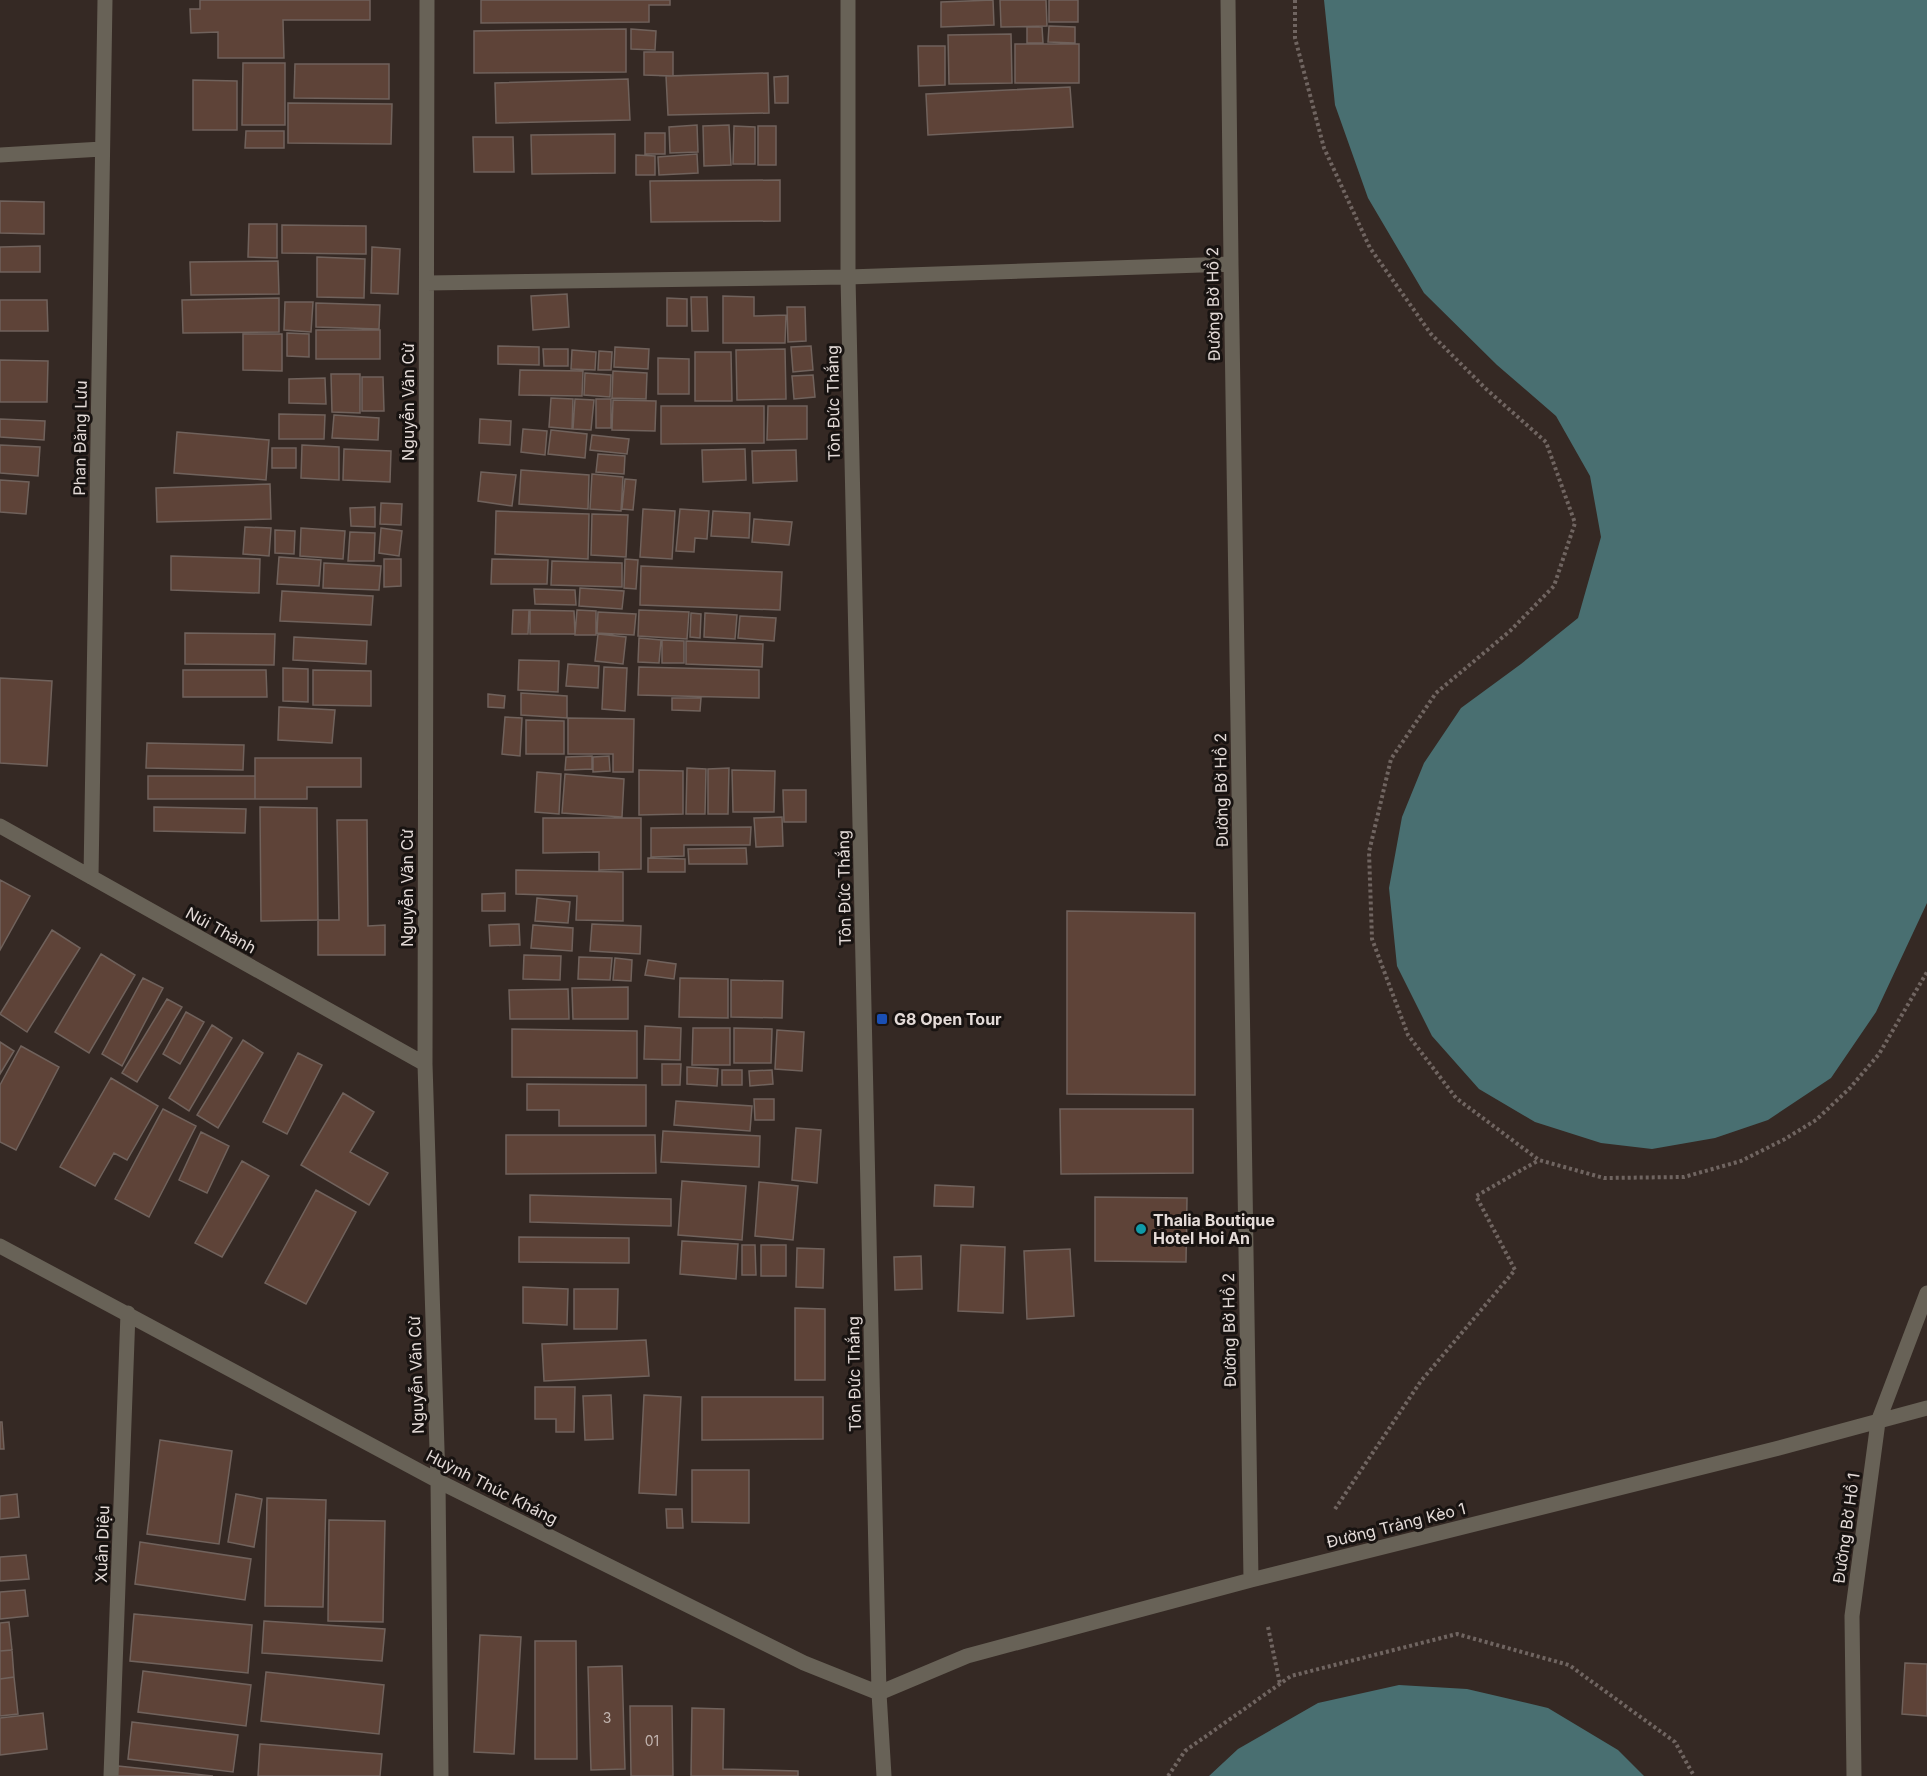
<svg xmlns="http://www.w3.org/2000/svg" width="1927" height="1776" viewBox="0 0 1927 1776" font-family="Inter,sans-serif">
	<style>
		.water { fill: #496f71 }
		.building { fill: #5e4338; stroke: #70625c; stroke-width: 1.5 }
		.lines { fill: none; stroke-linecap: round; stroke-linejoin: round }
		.path { stroke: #706561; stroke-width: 4; stroke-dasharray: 3 3; stroke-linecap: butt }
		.street { stroke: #686257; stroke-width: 15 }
		.transit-dot { fill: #1a4fb4; stroke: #181311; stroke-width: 2 }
		.culture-dot { fill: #0f9aa8; stroke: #181311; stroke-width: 2 }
		.labels { text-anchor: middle; stroke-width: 6; stroke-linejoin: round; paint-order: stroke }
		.number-label { font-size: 14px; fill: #c2b5b0 }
		.street-label { font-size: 16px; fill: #e4dbd8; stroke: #181311 }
		.poi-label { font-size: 16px; font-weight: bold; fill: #e4dbd8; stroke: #181311; text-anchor: start }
	</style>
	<rect width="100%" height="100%" fill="#352924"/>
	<!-- water -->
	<path class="water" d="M 1324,0 L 1927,0 L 1927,903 L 1876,1012 L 1831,1078 L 1768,1120 L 1715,1138 L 1652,1149 L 1601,1143 L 1535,1122 L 1479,1089 L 1432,1036 L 1397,966 L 1389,888 L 1402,817 L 1424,763 L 1461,708 L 1521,664 L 1578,618 L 1601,537 L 1590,476 L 1556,416 L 1497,365 L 1424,293 L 1368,198 L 1335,105 Z
		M 1399,1685 L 1467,1689 L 1548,1708 L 1618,1750 L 1644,1776 L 1209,1776 L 1238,1749 L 1318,1703 Z"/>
	<!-- building -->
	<path class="building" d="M 200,0 L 370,0 L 370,20 L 283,20 L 284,58 L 218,58 L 218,32 L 191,33 L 190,9 L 200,9 Z
		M 481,0 L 670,0 L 670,5 L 649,5 L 649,22 L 481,23 Z
		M 993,0 L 994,25 L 941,27 L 941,2 Z
		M 1000,0 L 1046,0 L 1047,26 L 1001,27 Z
		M 1049,0 L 1078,0 L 1078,22 L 1049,22 Z
		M 1049,26 L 1075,27 L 1075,43 L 1048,42 Z
		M 1027,27 L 1042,27 L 1043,43 L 1027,43 Z
		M 626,29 L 626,72 L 474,73 L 474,31 Z
		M 631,29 L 656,31 L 655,50 L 631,49 Z
		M 1011,34 L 1012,83 L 949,84 L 948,35 Z
		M 1015,44 L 1079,44 L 1079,83 L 1015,83 Z
		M 918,46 L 945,46 L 945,85 L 919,86 Z
		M 644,52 L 673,52 L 673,76 L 644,75 Z
		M 243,63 L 285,63 L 285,125 L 242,125 Z
		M 295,64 L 389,64 L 389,99 L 294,98 Z
		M 768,73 L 769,113 L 668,115 L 666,76 Z
		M 788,76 L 788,103 L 775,103 L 774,77 Z
		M 628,79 L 630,120 L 496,123 L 495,83 Z
		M 193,80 L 237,81 L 237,130 L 193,130 Z
		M 1070,87 L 1073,127 L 928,135 L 926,94 Z
		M 288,103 L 392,104 L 391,144 L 288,143 Z
		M 697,125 L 698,152 L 670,153 L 669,127 Z
		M 729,125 L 731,165 L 704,166 L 703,126 Z
		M 734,126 L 755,127 L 755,164 L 733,164 Z
		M 758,126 L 776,126 L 776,165 L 758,165 Z
		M 246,131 L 284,131 L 284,148 L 245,148 Z
		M 645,133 L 665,133 L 665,154 L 645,154 Z
		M 615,134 L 615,173 L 532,174 L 531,135 Z
		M 473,137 L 513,137 L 514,172 L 474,172 Z
		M 697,154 L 698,173 L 659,175 L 658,157 Z
		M 636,155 L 655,156 L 655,175 L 636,175 Z
		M 780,180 L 780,221 L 651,222 L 650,181 Z
		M 0,201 L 44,202 L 44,234 L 0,233 Z
		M 249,224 L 277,224 L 277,258 L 248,257 Z
		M 282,225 L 366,226 L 366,254 L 282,253 Z
		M 40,246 L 40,272 L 0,272 L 0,247 Z
		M 372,247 L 400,249 L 398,294 L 371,293 Z
		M 317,257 L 365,259 L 364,298 L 317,297 Z
		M 278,261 L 279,294 L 191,295 L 190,262 Z
		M 567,294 L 569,327 L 533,330 L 531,296 Z
		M 723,296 L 754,297 L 754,316 L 786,315 L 785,343 L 723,343 Z
		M 691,297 L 707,297 L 708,331 L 692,331 Z
		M 279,298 L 279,332 L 183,333 L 182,300 Z
		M 667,298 L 687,299 L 687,326 L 667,326 Z
		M 0,300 L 47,300 L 48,331 L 0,331 Z
		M 285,302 L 313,302 L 311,332 L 284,330 Z
		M 316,303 L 380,305 L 379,329 L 316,327 Z
		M 787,307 L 805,307 L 806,341 L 788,342 Z
		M 316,330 L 380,330 L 380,359 L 316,359 Z
		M 287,333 L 309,334 L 309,357 L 287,356 Z
		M 243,334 L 282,334 L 282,371 L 243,370 Z
		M 498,346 L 539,347 L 539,365 L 498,364 Z
		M 811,346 L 813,370 L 793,372 L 791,347 Z
		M 615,347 L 649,349 L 648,369 L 614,367 Z
		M 543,349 L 568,349 L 568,366 L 544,366 Z
		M 785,349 L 786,399 L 737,400 L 736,350 Z
		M 572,350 L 596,352 L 595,370 L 571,369 Z
		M 599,351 L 612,352 L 611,370 L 598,370 Z
		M 695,352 L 731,352 L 732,401 L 695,401 Z
		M 658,358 L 689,359 L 689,394 L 658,394 Z
		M 0,360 L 48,361 L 47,402 L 0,402 Z
		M 520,370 L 583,371 L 582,396 L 519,395 Z
		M 613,371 L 647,373 L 646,399 L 612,398 Z
		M 585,373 L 611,375 L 610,397 L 584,395 Z
		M 331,374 L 360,374 L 360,413 L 332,412 Z
		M 813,375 L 815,397 L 794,399 L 792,376 Z
		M 362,377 L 383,377 L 384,411 L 362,411 Z
		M 325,378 L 326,404 L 289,403 L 289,379 Z
		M 551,398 L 573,399 L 572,429 L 549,427 Z
		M 575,399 L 594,400 L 591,430 L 573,429 Z
		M 596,399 L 611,399 L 611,428 L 596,428 Z
		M 613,400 L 656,401 L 655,431 L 612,430 Z
		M 661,406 L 764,406 L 764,443 L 661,444 Z
		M 768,406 L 807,406 L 807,439 L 767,440 Z
		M 279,414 L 325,415 L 324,439 L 279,439 Z
		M 334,415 L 379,418 L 378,440 L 332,438 Z
		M 0,419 L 45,421 L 44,440 L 0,437 Z
		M 480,419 L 511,421 L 510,445 L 479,443 Z
		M 523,429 L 547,431 L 545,455 L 521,452 Z
		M 551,430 L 587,434 L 585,458 L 548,454 Z
		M 177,432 L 269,440 L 266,480 L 174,473 Z
		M 592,435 L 629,439 L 627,454 L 590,450 Z
		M 0,445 L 40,447 L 38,476 L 0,473 Z
		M 302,445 L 339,447 L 339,480 L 301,478 Z
		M 272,448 L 296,448 L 296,468 L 272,468 Z
		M 344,449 L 391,451 L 390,482 L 343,480 Z
		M 745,449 L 746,480 L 703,482 L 702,450 Z
		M 796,450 L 797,481 L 753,483 L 752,451 Z
		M 598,454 L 625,456 L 624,474 L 596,472 Z
		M 521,470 L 589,475 L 588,509 L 519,504 Z
		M 481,472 L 516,475 L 512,506 L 478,501 Z
		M 592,474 L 623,477 L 621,511 L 590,509 Z
		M 625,479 L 636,480 L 633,510 L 622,509 Z
		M 0,480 L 29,482 L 26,514 L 0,512 Z
		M 270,484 L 271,519 L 157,522 L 156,488 Z
		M 381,503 L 402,504 L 401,525 L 380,524 Z
		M 375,507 L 375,527 L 351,526 L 350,508 Z
		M 643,509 L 675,511 L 672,559 L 640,557 Z
		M 680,509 L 709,511 L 707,539 L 695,538 L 694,552 L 676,551 Z
		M 496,511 L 589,514 L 588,559 L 495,554 Z
		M 713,511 L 750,513 L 749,538 L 711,536 Z
		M 592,514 L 628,515 L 626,557 L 591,555 Z
		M 754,519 L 792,522 L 789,545 L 752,542 Z
		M 245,527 L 271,528 L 269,556 L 243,554 Z
		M 301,528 L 345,531 L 343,559 L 300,556 Z
		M 381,528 L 402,531 L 399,556 L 379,553 Z
		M 275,530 L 295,531 L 294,554 L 275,553 Z
		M 350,532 L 375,533 L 374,561 L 348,561 Z
		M 171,556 L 260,559 L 259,593 L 171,590 Z
		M 279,557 L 321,560 L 319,586 L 277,584 Z
		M 384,559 L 401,559 L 401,586 L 384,587 Z
		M 492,559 L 548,560 L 547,584 L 491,584 Z
		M 625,559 L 638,560 L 636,589 L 624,588 Z
		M 552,561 L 622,563 L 622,587 L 551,585 Z
		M 324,563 L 381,566 L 379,590 L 323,588 Z
		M 641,566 L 782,572 L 780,610 L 640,605 Z
		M 580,588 L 624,591 L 622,609 L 579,606 Z
		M 534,589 L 575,590 L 576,605 L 535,604 Z
		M 282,591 L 373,596 L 371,625 L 280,621 Z
		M 513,610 L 529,610 L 528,634 L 512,634 Z
		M 530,610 L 574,611 L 575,634 L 530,634 Z
		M 577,610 L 596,611 L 596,635 L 575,635 Z
		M 639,610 L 689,612 L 687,639 L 638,636 Z
		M 598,612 L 636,614 L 634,635 L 597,633 Z
		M 691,613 L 701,614 L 700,638 L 690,637 Z
		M 705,613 L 737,615 L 735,639 L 704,637 Z
		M 740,616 L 776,618 L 774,641 L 738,638 Z
		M 185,633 L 275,634 L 274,665 L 185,664 Z
		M 598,634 L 626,637 L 623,664 L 595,661 Z
		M 294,637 L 367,641 L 366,664 L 293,660 Z
		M 639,638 L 661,640 L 659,663 L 638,662 Z
		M 662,640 L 684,641 L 684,663 L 662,663 Z
		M 686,641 L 763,644 L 762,667 L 686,664 Z
		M 519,660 L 559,661 L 558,692 L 518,690 Z
		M 568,664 L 599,666 L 598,688 L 566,686 Z
		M 604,667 L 627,668 L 625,711 L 602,709 Z
		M 639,667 L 759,670 L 759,698 L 638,695 Z
		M 283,668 L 308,669 L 308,702 L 283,701 Z
		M 183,670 L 266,670 L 267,697 L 183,697 Z
		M 313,670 L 371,671 L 371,706 L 313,705 Z
		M 0,678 L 52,681 L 47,766 L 0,763 Z
		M 521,693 L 567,696 L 567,718 L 521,715 Z
		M 488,694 L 505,696 L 504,708 L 488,707 Z
		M 672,698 L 701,698 L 700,711 L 672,710 Z
		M 279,707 L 335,710 L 332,743 L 278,740 Z
		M 505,717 L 522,718 L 520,756 L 502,754 Z
		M 568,718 L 634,719 L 633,772 L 613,772 L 613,754 L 568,754 Z
		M 526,720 L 564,721 L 564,754 L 526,754 Z
		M 147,743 L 244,745 L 243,770 L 146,768 Z
		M 592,756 L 592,769 L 565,770 L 566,757 Z
		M 609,756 L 610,771 L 593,772 L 593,757 Z
		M 255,758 L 361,758 L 361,787 L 307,787 L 307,799 L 255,799 Z
		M 687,768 L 706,769 L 705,814 L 686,814 Z
		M 729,768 L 728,814 L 708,814 L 708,769 Z
		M 639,770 L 683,771 L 683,814 L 639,815 Z
		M 732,770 L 775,771 L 774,812 L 733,812 Z
		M 537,772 L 561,774 L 559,814 L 535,812 Z
		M 565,774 L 624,779 L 622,817 L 562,813 Z
		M 148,776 L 255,776 L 255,799 L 148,799 Z
		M 783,790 L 806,790 L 806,822 L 784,822 Z
		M 154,807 L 246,809 L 245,833 L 154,831 Z
		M 260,807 L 317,808 L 318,920 L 261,921 Z
		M 782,817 L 783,846 L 756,847 L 754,818 Z
		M 543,818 L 641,818 L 641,869 L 599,870 L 599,852 L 543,853 Z
		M 337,820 L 367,820 L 368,926 L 385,925 L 385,955 L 318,955 L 318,920 L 339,920 Z
		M 751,827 L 750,845 L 684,845 L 684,856 L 651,857 L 651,828 Z
		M 746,848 L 747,864 L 689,864 L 688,849 Z
		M 648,858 L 685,859 L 685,872 L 648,872 Z
		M 516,870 L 623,872 L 623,921 L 576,920 L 577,896 L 516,894 Z
		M 0,880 L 30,896 L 0,950 Z
		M 505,893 L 505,911 L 482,911 L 482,894 Z
		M 537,898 L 570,902 L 568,923 L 535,921 Z
		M 1067,911 L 1195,913 L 1195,1095 L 1067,1094 Z
		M 519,924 L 520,945 L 490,946 L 489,925 Z
		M 592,924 L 641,926 L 640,954 L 590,951 Z
		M 533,925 L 573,928 L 572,951 L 531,948 Z
		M 52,930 L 80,948 L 27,1032 L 0,1014 Z
		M 101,954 L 135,975 L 89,1053 L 55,1032 Z
		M 524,955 L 561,956 L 560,980 L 523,979 Z
		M 579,957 L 612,958 L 610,980 L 578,979 Z
		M 615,958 L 632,960 L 631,981 L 613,980 Z
		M 648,960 L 676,964 L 674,979 L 645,975 Z
		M 143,978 L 163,988 L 122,1066 L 102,1054 Z
		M 680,978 L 728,979 L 728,1018 L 679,1017 Z
		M 731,980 L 783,981 L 782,1018 L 731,1017 Z
		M 628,987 L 628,1019 L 573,1019 L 572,988 Z
		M 568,989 L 569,1019 L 510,1019 L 509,990 Z
		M 167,999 L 182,1007 L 137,1082 L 122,1073 Z
		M 186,1012 L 204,1022 L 180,1064 L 163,1054 Z
		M 212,1025 L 232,1038 L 189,1111 L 169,1098 Z
		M 645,1026 L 681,1028 L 680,1060 L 644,1059 Z
		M 693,1028 L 730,1028 L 730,1065 L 692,1065 Z
		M 734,1028 L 772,1029 L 771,1063 L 734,1063 Z
		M 512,1029 L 637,1031 L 637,1078 L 512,1077 Z
		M 777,1030 L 804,1032 L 802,1071 L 775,1069 Z
		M 243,1040 L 263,1053 L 218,1128 L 197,1115 Z
		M 0,1042 L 14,1051 L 0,1074 Z
		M 21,1046 L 59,1067 L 16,1150 L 0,1142 L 0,1085 Z
		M 298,1053 L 322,1065 L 287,1134 L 263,1122 Z
		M 662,1064 L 681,1064 L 680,1085 L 662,1085 Z
		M 687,1067 L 718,1069 L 717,1086 L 687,1084 Z
		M 722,1070 L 742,1070 L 742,1085 L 722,1085 Z
		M 772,1070 L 773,1084 L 750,1086 L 749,1071 Z
		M 111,1078 L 158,1106 L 127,1160 L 114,1153 L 95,1186 L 60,1167 Z
		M 527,1084 L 646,1085 L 646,1126 L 559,1126 L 559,1110 L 527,1110 Z
		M 343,1093 L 374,1112 L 350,1152 L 388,1173 L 369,1205 L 301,1165 Z
		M 754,1099 L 774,1099 L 774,1120 L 755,1120 Z
		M 676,1101 L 752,1106 L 750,1131 L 674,1125 Z
		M 163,1109 L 196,1126 L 149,1217 L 115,1199 Z
		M 1060,1109 L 1193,1109 L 1193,1173 L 1061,1174 Z
		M 796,1128 L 821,1130 L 817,1183 L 792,1180 Z
		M 663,1131 L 760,1136 L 759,1167 L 661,1162 Z
		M 201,1132 L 229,1146 L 207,1193 L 179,1180 Z
		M 506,1135 L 655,1135 L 656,1173 L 506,1174 Z
		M 242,1161 L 269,1176 L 222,1257 L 195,1243 Z
		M 682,1181 L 746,1186 L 742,1240 L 678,1235 Z
		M 759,1182 L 798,1186 L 793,1240 L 755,1236 Z
		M 935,1185 L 974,1187 L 973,1207 L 934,1206 Z
		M 316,1190 L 356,1212 L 306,1304 L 265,1283 Z
		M 530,1195 L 671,1199 L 671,1226 L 530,1222 Z
		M 1095,1197 L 1187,1198 L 1186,1262 L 1095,1261 Z
		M 519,1237 L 629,1238 L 629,1263 L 519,1262 Z
		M 682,1241 L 738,1244 L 736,1279 L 680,1274 Z
		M 742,1245 L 755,1245 L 756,1275 L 742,1275 Z
		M 761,1245 L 786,1245 L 786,1276 L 761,1276 Z
		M 961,1245 L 1005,1247 L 1003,1313 L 958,1311 Z
		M 797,1248 L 824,1249 L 823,1288 L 796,1287 Z
		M 1070,1249 L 1074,1316 L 1027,1319 L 1024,1251 Z
		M 921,1256 L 922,1289 L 895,1290 L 894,1257 Z
		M 523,1287 L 568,1289 L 567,1325 L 523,1323 Z
		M 574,1289 L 618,1289 L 617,1329 L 574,1329 Z
		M 795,1308 L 825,1309 L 825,1380 L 795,1380 Z
		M 646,1340 L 649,1376 L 544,1381 L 542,1344 Z
		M 535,1387 L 575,1387 L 574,1432 L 556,1432 L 556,1419 L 535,1419 Z
		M 611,1395 L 613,1439 L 585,1440 L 583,1396 Z
		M 644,1395 L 681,1397 L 676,1495 L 639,1493 Z
		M 702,1397 L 823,1397 L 823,1439 L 702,1440 Z
		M 0,1422 L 2,1422 L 4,1449 L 0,1449 Z
		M 160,1440 L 232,1451 L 219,1544 L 147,1534 Z
		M 692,1470 L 749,1470 L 749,1523 L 692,1522 Z
		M 17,1494 L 19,1517 L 0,1519 L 0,1496 Z
		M 236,1494 L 262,1499 L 254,1547 L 228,1542 Z
		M 267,1498 L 326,1500 L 323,1607 L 265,1606 Z
		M 666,1509 L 682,1509 L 683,1528 L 667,1528 Z
		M 329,1520 L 385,1521 L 383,1622 L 328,1621 Z
		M 140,1542 L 251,1559 L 245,1600 L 135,1584 Z
		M 26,1555 L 29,1579 L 0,1581 L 0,1557 Z
		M 25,1590 L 28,1616 L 0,1619 L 0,1592 Z
		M 134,1614 L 252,1625 L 248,1673 L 130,1661 Z
		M 264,1621 L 385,1629 L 382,1661 L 262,1653 Z
		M 9,1622 L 12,1650 L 0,1651 L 0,1623 Z
		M 480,1635 L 521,1637 L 514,1754 L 474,1752 Z
		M 535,1641 L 576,1641 L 577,1759 L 535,1759 Z
		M 12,1650 L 14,1677 L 0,1679 L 0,1651 Z
		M 1905,1663 L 1927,1664 L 1927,1716 L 1902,1714 Z
		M 622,1666 L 625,1769 L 591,1770 L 588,1667 Z
		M 143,1671 L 251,1685 L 246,1726 L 138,1712 Z
		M 266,1672 L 384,1685 L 379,1734 L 261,1721 Z
		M 14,1677 L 18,1714 L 0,1716 L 0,1679 Z
		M 630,1706 L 672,1706 L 673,1776 L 631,1776 Z
		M 692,1708 L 724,1709 L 723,1769 L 798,1771 L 798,1776 L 691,1776 Z
		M 43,1713 L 47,1749 L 0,1755 L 0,1718 Z
		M 132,1722 L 238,1735 L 233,1772 L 128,1759 Z
		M 260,1744 L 382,1754 L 380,1776 L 258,1776 Z
		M 118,1766 L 213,1776 L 117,1776 Z"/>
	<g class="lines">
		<!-- path -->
		<path class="path" d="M 1295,0 L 1295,38 L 1324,148 L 1370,248 L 1431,334 L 1485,388 L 1546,442 L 1575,523 L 1554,586 L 1510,631 L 1436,693 L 1391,759 L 1369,852 L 1372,939 L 1408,1035 L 1456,1098 L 1539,1160 L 1604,1178 L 1684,1177 L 1741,1161 L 1785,1139 L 1816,1120 L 1850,1088 L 1879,1054 L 1927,972
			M 1335,1509 L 1421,1381 L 1515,1270 L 1476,1196 L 1539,1160
			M 1268,1627 L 1280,1684
			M 1168,1776 L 1185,1751 L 1291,1676 L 1457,1634 L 1569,1665 L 1675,1742 L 1694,1776"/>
		<!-- street -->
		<path class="street" d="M 427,0 L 425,1064 L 438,1481 L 441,1776
			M 848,0 L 848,277 L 879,1693 L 884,1776
			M 1228,0 L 1231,264 L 1251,1580
			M 0,155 L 102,149
			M 427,283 L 848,277 L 1231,264
			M 0,826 L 425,1064
			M 91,877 L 105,0
			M 0,1246 L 438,1481 L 804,1663 L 879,1693 L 967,1656 L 1251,1580 L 1775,1449 L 1927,1408
			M 111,1776 L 128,1313
			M 1854,1776 L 1852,1616 L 1878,1422 L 1927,1293"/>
	</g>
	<!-- markers -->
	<rect class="transit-dot" x="876" y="1013" width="12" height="12" rx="3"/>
	<circle class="culture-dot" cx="1141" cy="1229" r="6"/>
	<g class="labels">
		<!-- number labels -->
		<g class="number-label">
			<text x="607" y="1723">3</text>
			<text x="652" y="1746">01</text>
		</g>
		<!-- street labels -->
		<g class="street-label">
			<text transform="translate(1213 304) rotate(-91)" y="6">Đường Bờ Hồ 2</text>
			<text transform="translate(408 402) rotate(-90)" y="6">Nguyễn Văn Cừ</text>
			<text transform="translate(833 403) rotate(-91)" y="6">Tôn Đức Thắng</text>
			<text transform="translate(80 438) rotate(-89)" y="6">Phan Đăng Lưu</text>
			<text transform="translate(1221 790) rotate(-91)" y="6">Đường Bờ Hồ 2</text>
			<text transform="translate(407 888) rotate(-90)" y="6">Nguyễn Văn Cừ</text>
			<text transform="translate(844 888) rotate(-91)" y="6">Tôn Đức Thắng</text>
			<text transform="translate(221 930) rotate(29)" y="6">Núi Thành</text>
			<text transform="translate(1229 1330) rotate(-91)" y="6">Đường Bờ Hồ 2</text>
			<text transform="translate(854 1374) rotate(-91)" y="6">Tôn Đức Thắng</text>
			<text transform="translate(416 1375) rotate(-92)" y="6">Nguyễn Văn Cừ</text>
			<text transform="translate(492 1487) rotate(27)" y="6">Huỳnh Thúc Kháng</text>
			<text transform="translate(1396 1525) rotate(-14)" y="6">Đường Trảng Kèo 1</text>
			<text transform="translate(1846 1528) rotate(-82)" y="6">Đường Bờ Hồ 1</text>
			<text transform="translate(102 1544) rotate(-88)" y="6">Xuân Diệu</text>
		</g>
		<!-- poi labels -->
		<g class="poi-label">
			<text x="894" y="1025">G8 Open Tour</text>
			<text x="1153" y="1226">Thalia Boutique<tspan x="1153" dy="18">Hotel Hoi An</tspan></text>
		</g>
	</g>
</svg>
